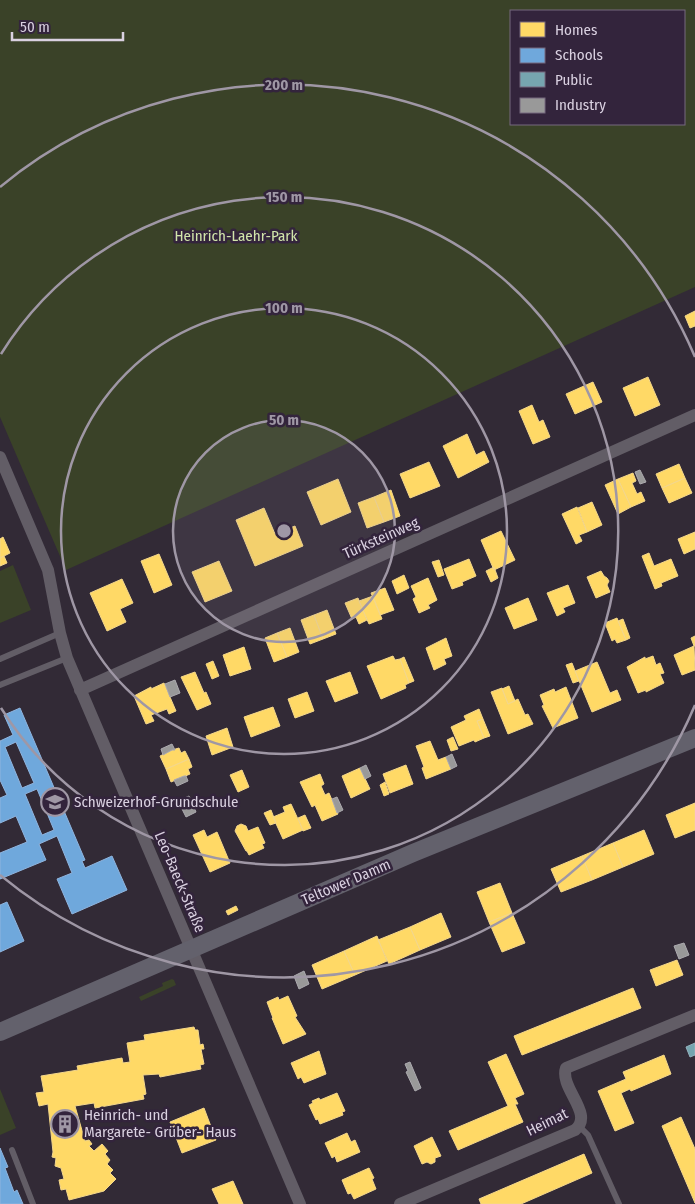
<svg xmlns="http://www.w3.org/2000/svg" width="695" height="1204" viewBox="0 0 695 1204" font-family="'Fira Sans Condensed',sans-serif">
	<style>
		.green { fill: #3a4228; fill-rule: evenodd }
		.homes { fill: #ffd966; stroke: #f4d78b }
		.schools { fill: #6fa8dc; stroke: #8fb4de; fill-rule: evenodd }
		.public { fill: #76a5af; stroke: #94b2be }
		.industry { fill: #999; stroke: #acaaaf }
		.lines { fill: none; stroke-linecap: round; stroke-linejoin: round }
		.lane { stroke: #625d66; stroke-width: 6 }
		.street { stroke: #625d66; stroke-width: 12 }
		.secondary { stroke: #63616c; stroke-width: 18 }
		.ring { fill: none; stroke: #9f97a5; stroke-width: 2.5 }
		.labels { text-anchor: middle; stroke-width: 5; stroke-linejoin: round; paint-order: stroke }
		.park-label { font-size: 15px; fill: #d1e5aa; stroke: #33243c }
		.street-label { font-size: 15px; fill: #dad1e1; stroke: #33243c }
		.poi-label { font-size: 15px; fill: #dad1e1; stroke: #33243c; text-anchor: start }
		.centre { fill: #9f97a5; stroke: #33243c; stroke-width: 2.5 }
		.ring-label { font-size: 15px; text-anchor: middle; font-weight: bold; fill: #9f97a5; stroke: #33243c; stroke-width: 5; stroke-linejoin: round; paint-order: stroke }
	</style>
	<rect width="100%" height="100%" fill="#322a36"/>
	<!-- green -->
	<path class="green" d="M 0,0 L 695,0 L 695,287 L 66,570 L 0,417 ZM 511,11 L 684,11 L 684,124 L 511,124 Z
		M 13,565 L 31,610 L 0,623 L 0,571 Z
		M 172,979 L 174,980 L 176,985 L 141,1001 L 139,997 L 163,986 L 162,983 Z
		M 0,1089 L 16,1128 L 0,1135 Z"/>
	<!-- homes -->
	<path class="homes" d="M 695,311 L 695,326 L 690,328 L 685,316 Z
		M 648,377 L 660,405 L 635,416 L 623,388 Z
		M 593,382 L 602,402 L 575,414 L 566,394 Z
		M 532,405 L 539,422 L 543,420 L 550,437 L 533,444 L 519,411 Z
		M 467,434 L 476,455 L 484,451 L 489,462 L 458,478 L 443,446 Z
		M 429,462 L 440,486 L 410,498 L 400,474 Z
		M 679,464 L 685,478 L 662,488 L 656,474 Z
		M 633,473 L 636,481 L 632,483 L 637,494 L 641,492 L 645,501 L 631,507 L 618,479 Z
		M 685,478 L 692,493 L 669,503 L 662,488 Z
		M 338,479 L 351,512 L 321,525 L 307,492 Z
		M 618,479 L 631,507 L 618,514 L 605,485 Z
		M 391,490 L 400,516 L 384,522 L 374,497 Z
		M 374,497 L 384,522 L 367,528 L 358,503 Z
		M 592,502 L 602,525 L 587,532 L 578,508 Z
		M 577,507 L 587,532 L 579,535 L 582,541 L 576,544 L 562,514 Z
		M 264,508 L 275,534 L 295,526 L 303,546 L 255,566 L 236,520 Z
		M 501,531 L 515,560 L 494,570 L 481,540 Z
		M 695,532 L 695,549 L 684,554 L 678,539 Z
		M 3,537 L 10,553 L 0,558 L 0,539 Z
		M 649,553 L 654,566 L 671,559 L 678,576 L 661,583 L 662,586 L 655,589 L 642,556 Z
		M 159,554 L 172,585 L 154,593 L 141,561 Z
		M 4,556 L 7,563 L 0,566 L 0,558 Z
		M 469,559 L 476,576 L 462,582 L 463,585 L 452,589 L 444,569 Z
		M 439,560 L 444,575 L 438,577 L 432,562 Z
		M 219,561 L 232,591 L 205,602 L 192,572 Z
		M 494,567 L 498,578 L 491,582 L 486,571 Z
		M 601,571 L 604,576 L 607,578 L 609,581 L 607,585 L 610,592 L 596,598 L 587,577 Z
		M 404,575 L 409,588 L 397,594 L 392,581 Z
		M 428,578 L 437,600 L 428,605 L 430,608 L 419,613 L 413,599 L 416,597 L 411,586 Z
		M 122,579 L 133,603 L 120,609 L 126,622 L 107,631 L 90,593 Z
		M 568,585 L 575,603 L 563,608 L 565,612 L 557,616 L 547,593 Z
		M 385,588 L 394,610 L 380,615 L 371,593 Z
		M 373,596 L 382,619 L 369,624 L 359,601 Z
		M 358,598 L 367,620 L 359,624 L 356,617 L 352,619 L 345,603 Z
		M 528,598 L 537,620 L 514,629 L 505,608 Z
		M 327,610 L 336,634 L 323,639 L 314,615 Z
		M 314,615 L 323,639 L 310,644 L 301,620 Z
		M 617,618 L 626,640 L 617,643 L 615,639 L 612,641 L 605,623 Z
		M 623,619 L 630,638 L 626,640 L 618,621 Z
		M 290,628 L 299,652 L 287,657 L 277,633 Z
		M 277,633 L 287,657 L 274,662 L 265,638 Z
		M 695,636 L 695,646 L 694,646 L 691,638 Z
		M 446,638 L 452,656 L 444,659 L 446,664 L 434,670 L 426,648 Z
		M 694,646 L 695,670 L 682,675 L 674,655 Z
		M 244,647 L 251,669 L 230,676 L 223,655 Z
		M 393,656 L 395,660 L 400,659 L 409,683 L 405,685 L 406,688 L 381,699 L 367,666 Z
		M 653,656 L 656,665 L 660,663 L 664,673 L 660,674 L 664,683 L 646,692 L 646,690 L 638,693 L 627,667 L 645,657 L 645,659 Z
		M 404,657 L 414,681 L 409,683 L 400,659 Z
		M 213,661 L 219,676 L 212,679 L 206,664 Z
		M 597,662 L 610,693 L 617,690 L 621,700 L 592,712 L 575,671 Z
		M 572,663 L 579,681 L 573,683 L 566,665 Z
		M 195,672 L 204,693 L 206,692 L 211,704 L 197,710 L 181,677 Z
		M 350,672 L 358,693 L 335,702 L 326,681 Z
		M 164,683 L 176,711 L 169,714 L 167,709 L 151,715 L 154,721 L 146,724 L 134,696 L 151,687 L 151,689 Z
		M 509,686 L 515,701 L 508,704 L 502,689 Z
		M 566,687 L 578,718 L 553,728 L 542,706 L 544,705 L 540,695 L 554,689 L 555,692 Z
		M 502,688 L 508,704 L 518,699 L 525,715 L 528,714 L 533,724 L 508,734 L 491,692 Z
		M 307,692 L 314,711 L 295,718 L 288,699 Z
		M 273,707 L 280,726 L 251,737 L 244,717 Z
		M 479,709 L 483,719 L 477,721 L 484,738 L 475,742 L 474,740 L 459,746 L 451,727 L 466,720 L 464,716 Z
		M 483,719 L 490,736 L 484,738 L 477,721 Z
		M 227,728 L 233,747 L 212,755 L 206,736 Z
		M 453,737 L 458,749 L 451,751 L 447,740 Z
		M 430,741 L 438,760 L 446,757 L 451,769 L 426,779 L 422,768 L 424,767 L 416,746 Z
		M 179,748 L 181,753 L 185,751 L 189,759 L 166,769 L 160,756 L 172,750 Z
		M 189,759 L 192,767 L 188,769 L 190,774 L 171,782 L 166,769 Z
		M 406,765 L 413,784 L 390,793 L 383,774 Z
		M 360,768 L 370,789 L 351,798 L 342,776 Z
		M 242,770 L 249,787 L 238,792 L 230,775 Z
		M 320,774 L 324,784 L 321,786 L 325,795 L 329,793 L 338,814 L 322,821 L 315,805 L 312,807 L 300,782 Z
		M 385,782 L 389,794 L 384,796 L 380,785 Z
		M 695,803 L 695,830 L 675,838 L 666,815 Z
		M 291,804 L 303,830 L 283,839 L 273,817 L 285,812 L 283,807 Z
		M 271,810 L 276,823 L 270,825 L 264,813 Z
		M 305,815 L 311,828 L 303,831 L 298,818 Z
		M 241,824 L 246,826 L 248,831 L 258,827 L 265,843 L 262,844 L 264,848 L 249,855 L 247,851 L 246,851 L 235,831 L 237,826 Z
		M 204,830 L 207,837 L 217,832 L 230,863 L 210,872 L 193,835 Z
		M 644,830 L 654,854 L 623,867 L 613,843 Z
		M 613,843 L 623,867 L 592,880 L 582,856 Z
		M 582,856 L 592,880 L 561,892 L 551,869 Z
		M 500,883 L 512,913 L 489,922 L 477,892 Z
		M 236,906 L 238,910 L 228,915 L 226,911 Z
		M 441,913 L 451,937 L 420,950 L 410,927 Z
		M 512,913 L 525,943 L 502,952 L 489,922 Z
		M 410,927 L 420,950 L 389,964 L 378,940 Z
		M 377,936 L 387,961 L 355,975 L 344,951 Z
		M 344,951 L 355,975 L 322,989 L 312,965 Z
		M 677,960 L 683,975 L 656,986 L 650,970 Z
		M 633,988 L 641,1008 L 522,1055 L 514,1036 Z
		M 288,996 L 297,1016 L 295,1017 L 306,1034 L 283,1044 L 272,1018 L 273,1018 L 267,1002 L 278,997 L 279,1000 Z
		M 194,1027 L 195,1030 L 198,1030 L 200,1045 L 203,1044 L 204,1049 L 201,1049 L 204,1064 L 200,1065 L 201,1069 L 160,1077 L 159,1074 L 143,1075 L 146,1094 L 143,1095 L 144,1099 L 95,1108 L 94,1103 L 75,1106 L 85,1141 L 89,1140 L 92,1144 L 89,1146 L 94,1151 L 102,1144 L 108,1151 L 105,1154 L 110,1160 L 107,1164 L 113,1170 L 110,1173 L 116,1179 L 104,1191 L 69,1200 L 66,1189 L 61,1190 L 59,1180 L 64,1179 L 61,1168 L 55,1166 L 56,1158 L 52,1157 L 53,1152 L 48,1104 L 39,1106 L 36,1093 L 44,1092 L 41,1076 L 78,1070 L 77,1066 L 122,1058 L 123,1063 L 130,1062 L 127,1043 L 145,1040 L 144,1035 Z
		M 319,1051 L 326,1074 L 304,1083 L 301,1077 L 298,1079 L 291,1063 Z
		M 506,1054 L 524,1094 L 515,1098 L 518,1104 L 515,1104 L 523,1122 L 458,1150 L 449,1131 L 508,1106 L 488,1062 Z
		M 664,1055 L 671,1074 L 631,1091 L 630,1089 L 621,1093 L 634,1123 L 615,1131 L 598,1091 L 626,1079 L 623,1072 Z
		M 337,1093 L 345,1111 L 342,1112 L 343,1115 L 320,1124 L 318,1119 L 316,1120 L 309,1105 L 313,1103 L 312,1101 L 319,1098 L 320,1100 Z
		M 204,1108 L 216,1140 L 182,1153 L 170,1122 Z
		M 681,1117 L 695,1149 L 695,1203 L 662,1126 Z
		M 347,1133 L 351,1142 L 355,1140 L 360,1152 L 337,1162 L 335,1156 L 332,1158 L 325,1143 Z
		M 432,1137 L 441,1156 L 435,1158 L 435,1162 L 431,1164 L 427,1162 L 422,1164 L 414,1146 Z
		M 584,1154 L 592,1173 L 521,1204 L 481,1204 L 479,1199 Z
		M 369,1168 L 374,1178 L 372,1179 L 376,1189 L 354,1199 L 351,1193 L 348,1194 L 342,1180 Z
		M 233,1181 L 243,1204 L 219,1204 L 212,1189 Z"/>
	<!-- schools -->
	<path class="schools" d="M 20,708 L 85,860 L 82,861 L 85,868 L 112,856 L 127,890 L 72,914 L 57,879 L 72,873 L 57,836 L 39,844 L 46,860 L 0,879 L 0,853 L 27,842 L 16,816 L 0,823 L 0,798 L 7,795 L 0,780 L 0,741 L 13,735 L 4,715 ZM 16,742 L 34,783 L 22,788 L 5,747 ZM 37,789 L 54,830 L 42,835 L 25,794 Z
		M 7,902 L 24,941 L 0,952 L 0,905 Z
		M 0,1148 L 8,1167 L 5,1168 L 14,1192 L 17,1190 L 23,1204 L 0,1204 Z"/>
	<!-- public -->
	<path class="public" d="M 695,1043 L 695,1055 L 690,1057 L 686,1047 Z"/>
	<!-- industry -->
	<path class="industry" d="M 640,470 L 646,482 L 640,484 L 635,472 Z
		M 175,680 L 180,693 L 170,697 L 165,684 Z
		M 172,744 L 175,750 L 172,750 L 163,755 L 161,749 Z
		M 452,754 L 457,766 L 451,769 L 446,757 Z
		M 366,765 L 371,776 L 365,779 L 360,768 Z
		M 184,776 L 186,776 L 188,781 L 177,786 L 174,780 Z
		M 189,796 L 196,812 L 186,817 L 178,801 Z
		M 337,797 L 343,810 L 337,813 L 332,799 Z
		M 684,943 L 689,955 L 679,959 L 674,946 Z
		M 304,971 L 309,984 L 299,989 L 294,976 Z
		M 410,1062 L 421,1088 L 415,1091 L 406,1072 L 408,1071 L 405,1064 Z"/>
	<g class="lines">
		<!-- lane -->
		<path class="lane" d="M 0,659 L 60,633
			M 0,685 L 67,658
			M 579,1126 L 588,1135 L 619,1204
			M 12,1150 L 33,1204"/>
		<!-- street -->
		<path class="street" d="M 0,457 L 48,570 L 60,633 L 67,658 L 300,1204
			M 80,690 L 695,415
			M 400,1204 L 575,1130 C 595,1114 559,1088 566,1068 L 695,1015"/>
		<!-- secondary -->
		<path class="secondary" d="M 0,1032 L 413,853 L 695,738"/>
	</g>
	<!-- distance rings -->
	<circle cx="284" cy="531" r="111" fill="#9f97a5" fill-opacity=".12"/>
	<g class="ring">
		<circle cx="284" cy="531" r="111"/>
		<circle cx="284" cy="531" r="223"/>
		<path d="M1 354A334 334 0 1 1 1 708"/>
		<path d="M695 705A446 446 0 0 1 0 875M0 187A446 446 0 0 1 695 357"/>
	</g>
	<!-- icons -->
	<defs>
		<symbol id="school-ring" viewBox="-11 -11 22 22"><circle r="9.5" fill="#33243c" stroke="#9f97a5" stroke-width="1.5"/><path d="M0-5L7-2L0 1L-7-2ZM-4 1L0 2.5L4 1V4Q0 6-4 4Z" fill="#9f97a5"/></symbol>
		<symbol id="building-ring" viewBox="-11 -11 22 22"><circle r="9.5" fill="#33243c" stroke="#9f97a5" stroke-width="1.5"/><path d="M-4-6H4V6H1V3H-1V6H-4ZM-2.5-4.3h1.7v1.8h-1.7ZM.8-4.3h1.7v1.8H.8ZM-2.5-1h1.7V.8h-1.7ZM.8-1h1.7V.8H.8Z" fill="#9f97a5"/></symbol>
	</defs>
	<g fill-rule="evenodd">
		<use href="#school-ring" x="39" y="786" width="32" height="32"/>
		<use href="#building-ring" x="49" y="1108" width="32" height="32"/>
	</g>
	<g class="labels">
		<!-- park labels -->
		<g class="park-label">
			<text x="236" y="241">Heinrich-Laehr-Park</text>
		</g>
		<!-- street labels -->
		<g class="street-label">
			<text transform="translate(381 538) rotate(-24)" y="5">Türksteinweg</text>
			<text transform="translate(180 882) rotate(67)" y="5">Leo-Baeck-Straße</text>
			<text transform="translate(346 882) rotate(-23)" y="5">Teltower Damm</text>
			<text transform="translate(547 1122) rotate(-26)" y="5">Heimat</text>
		</g>
		<!-- poi labels -->
		<g class="poi-label">
			<text x="74" y="807">Schweizerhof-Grundschule</text>
			<text x="84" y="1120">Heinrich- und<tspan x="84" dy="17">Margarete- Grüber- Haus</tspan></text>
		</g>
	</g>
	<circle cx="284" cy="531" r="8" class="centre"/>
	<g class="ring-label">
		<text x="284" y="90">200 m</text>
		<text x="284" y="202">150 m</text>
		<text x="284" y="313">100 m</text>
		<text x="284" y="425">50 m</text>
	</g>
	<!-- legend -->
	<rect x="510" y="10" width="175" height="115" fill="#33243c" stroke="#76697e"/>
	<rect x="520" y="22" width="25" height="15" fill="#ffd966" stroke="#76697e"/>
	<text x="555" y="35" font-size="15" fill="#dad1e1">Homes</text>
	<rect x="520" y="48" width="25" height="15" fill="#6fa8dc" stroke="#76697e"/>
	<text x="555" y="60" font-size="15" fill="#dad1e1">Schools</text>
	<rect x="520" y="72" width="25" height="15" fill="#76a5af" stroke="#76697e"/>
	<text x="555" y="85" font-size="15" fill="#dad1e1">Public</text>
	<rect x="520" y="98" width="25" height="15" fill="#999999" stroke="#76697e"/>
	<text x="555" y="110" font-size="15" fill="#dad1e1">Industry</text>
	<!-- scale -->
	<path d="M12 32v8h111v-8" fill="none" stroke="#dad1e1" stroke-width="2.5"/>
	<text x="20" y="32" font-size="15" fill="#dad1e1" stroke="#33243c" stroke-width="4" paint-order="stroke">50 m</text>
</svg>
